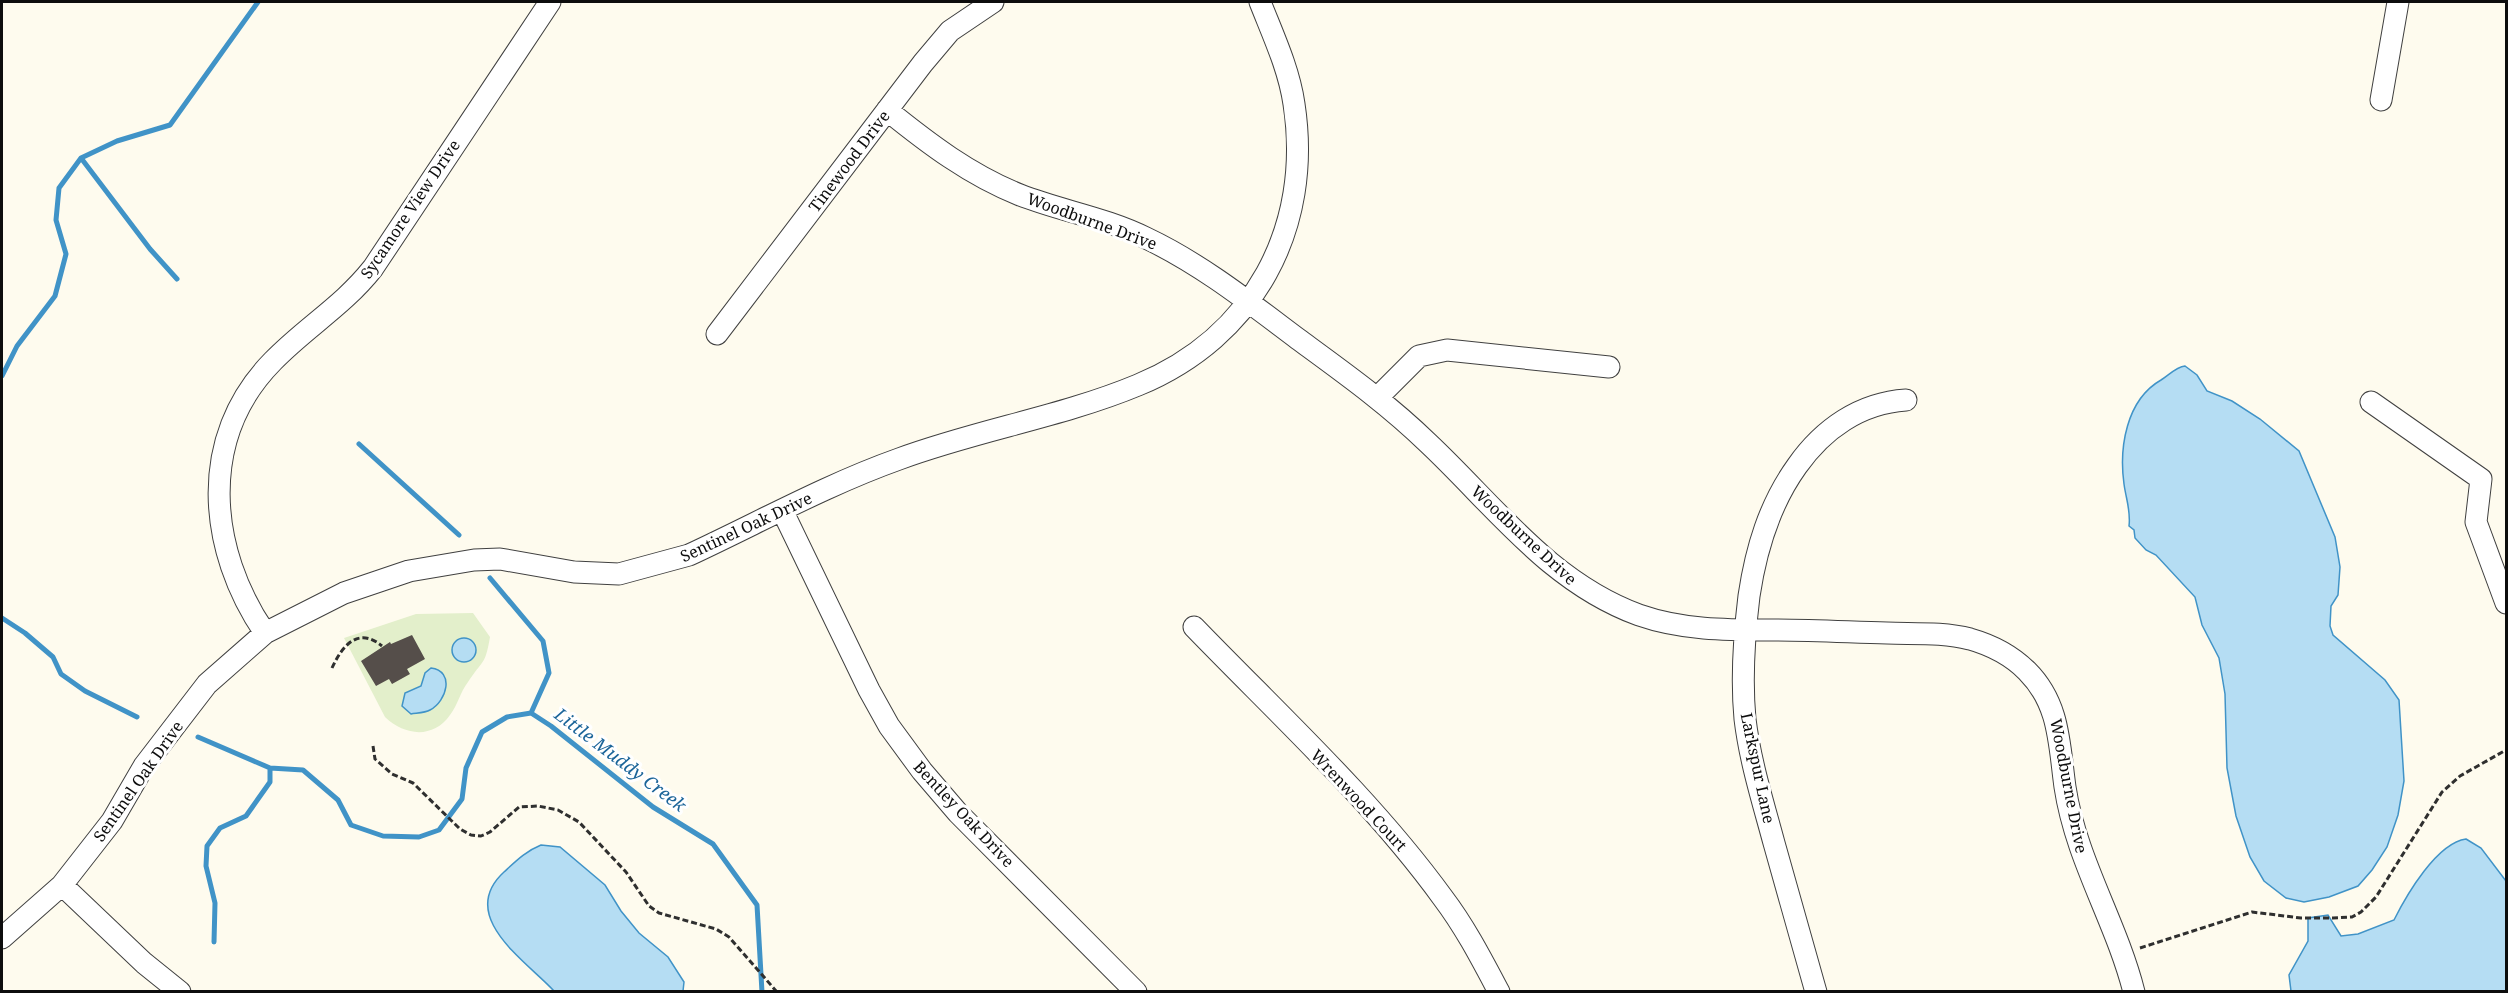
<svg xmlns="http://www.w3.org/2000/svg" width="2508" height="993" viewBox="0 0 2508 993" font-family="'Noto Serif',serif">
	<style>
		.pitch { fill: #e3efcb }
		.water { fill: #b5ddf3; stroke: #4093c7; stroke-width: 1.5 }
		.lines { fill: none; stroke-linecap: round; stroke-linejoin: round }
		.stream { stroke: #4093c7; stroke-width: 5 }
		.building { fill: #554e4a }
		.minor-casing { stroke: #404040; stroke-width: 23 }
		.path { stroke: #2f2f2f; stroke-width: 3; stroke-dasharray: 6 3; stroke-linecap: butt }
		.minor { stroke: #fff; stroke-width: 21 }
		.labels { text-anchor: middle; stroke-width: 6; stroke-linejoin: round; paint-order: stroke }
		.street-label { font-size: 16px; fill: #0d0d0d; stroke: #fff }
		.water-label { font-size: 18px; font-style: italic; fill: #1c6599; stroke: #fff }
	</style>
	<rect width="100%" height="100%" fill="#fefbee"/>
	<!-- pitch -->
	<path class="pitch" d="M 473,613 L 490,637 C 485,666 483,659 468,682 C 460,692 458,705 450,715 C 433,739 405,736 385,717 L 344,638 L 416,614 Z"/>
	<!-- water -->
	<path class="water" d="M 2185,366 L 2197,375 L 2207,391 L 2232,401 L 2260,419 L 2299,451 L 2335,537 L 2340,567 L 2338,595 L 2331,606 L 2330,626 L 2333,635 L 2385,680 L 2399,700 L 2404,781 L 2398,815 L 2387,847 L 2372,870 L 2358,886 L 2329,897 L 2304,902 L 2286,898 L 2264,881 L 2250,857 L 2236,816 L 2227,768 L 2225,694 L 2219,658 L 2202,625 L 2195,597 L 2156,555 L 2146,550 L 2135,538 L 2134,530 L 2129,526 C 2131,511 2126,499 2124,484 C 2119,448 2126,400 2161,380 C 2169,375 2176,367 2185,366 Z
		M452 650a12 12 0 1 1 24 0a12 12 0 1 1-24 0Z
		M 431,668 C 455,671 447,701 430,710 C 425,713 417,713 411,714 L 402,706 L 405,693 L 421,686 L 425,673 Z
		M 2466,839 L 2481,848 L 2506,881 L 2506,991 L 2291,991 L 2289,975 L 2308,941 L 2308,918 L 2328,915 L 2341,936 L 2358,934 L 2394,920 C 2407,894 2437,843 2466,839 Z
		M 541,845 L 560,847 L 605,885 L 621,911 L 639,933 L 668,957 L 684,982 L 683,991 L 554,991 C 526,961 456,916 504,872 C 516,861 526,851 541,845 Z"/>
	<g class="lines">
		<!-- stream -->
		<path class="stream" d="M 81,158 L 150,249 L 177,279
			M 2,376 L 17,346 L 55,296 L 66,254 L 56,220 L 59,188 L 81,158 L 117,141 L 170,125 L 258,2
			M 359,444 L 459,535
			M 490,578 L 543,641 L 549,673 L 531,713
			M 2,618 L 25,633 L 53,657 L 61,674 L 85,691 L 137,717
			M 198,737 L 270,768 L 303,770 L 338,800 L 351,825 L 383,836 L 419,837 L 439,830 L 462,799 L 466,768 L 482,732 L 507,717 L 531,713 L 551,726 L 653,807 L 713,844 L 757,905 L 762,992
			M 214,942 L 215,903 L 206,866 L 207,846 L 220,828 L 246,816 L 270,782 L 270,768"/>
	</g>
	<!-- building -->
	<path class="building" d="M 412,635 L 425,659 L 407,669 L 410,674 L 392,684 L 389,679 L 376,686 L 361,661 L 390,642 L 391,644 Z"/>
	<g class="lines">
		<defs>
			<path id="minor" d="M 2381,100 L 2398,2
				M 887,110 C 929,144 970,175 1020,195 C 1061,211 1106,218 1146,238 C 1201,264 1250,303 1298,339 C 1343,372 1388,404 1428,443 C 1495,506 1549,582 1639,615 C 1682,630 1725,630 1770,630 C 1809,630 1848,632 1887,633 C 1914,634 1943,632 1970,639 C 1991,645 2012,656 2027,671 C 2060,704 2059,744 2065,787 C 2076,860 2116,921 2134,992
				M 717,334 L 923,63 L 950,31 L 993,2
				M 1377,398 L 1419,356 L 1447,350 L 1609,367
				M 2371,402 L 2481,479 L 2476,522 L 2506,603
				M 782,510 L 869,690 L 889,726 L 922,771 L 958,813 L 1136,992
				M 1194,627 C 1279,715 1371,799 1443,898 C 1465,927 1482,960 1499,992
				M 265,633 C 208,550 197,438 273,361 C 306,327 343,306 373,268 L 550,2
				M 62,885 L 144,963 L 180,992
				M 2,938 L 62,885 L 112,821 L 144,766 L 207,684 L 265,633 L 344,593 L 409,571 L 474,560 L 500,559 L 574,572 L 619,574 L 689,555 C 758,523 826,485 899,459 C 977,430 1061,417 1138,385 C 1254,337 1313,228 1294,104 C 1289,69 1273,35 1260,2
				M 1816,992 C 1802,942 1788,892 1774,843 C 1763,802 1750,761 1745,719 C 1741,677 1744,637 1749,596 C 1756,549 1769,505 1797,466 C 1823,429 1860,403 1906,400"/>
		</defs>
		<!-- minor casing -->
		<use href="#minor" class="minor-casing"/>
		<!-- path -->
		<path class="path" d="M 332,668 C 342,646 358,626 382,646
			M 373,746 L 375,759 L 392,774 L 413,783 L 460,829 L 471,835 L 481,836 L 490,832 L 519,807 L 538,806 L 558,810 L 579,822 L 626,872 L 649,906 L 659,913 L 716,929 L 729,937 L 777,992
			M 2140,948 L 2252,912 L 2301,918 L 2333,918 L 2352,917 L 2361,912 L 2376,897 L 2442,792 L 2460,776 L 2506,750"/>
		<!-- minor -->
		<use href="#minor" class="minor"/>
	</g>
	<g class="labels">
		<!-- street labels -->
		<g class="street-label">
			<text transform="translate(849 161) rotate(-53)" y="6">Tinewood Drive</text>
			<text transform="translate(410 209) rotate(-56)" y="6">Sycamore View Drive</text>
			<text transform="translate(1092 221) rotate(20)" y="6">Woodburne Drive</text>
			<text transform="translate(746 527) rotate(-25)" y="6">Sentinel Oak Drive</text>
			<text transform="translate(1524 535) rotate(43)" y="6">Woodburne Drive</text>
			<text transform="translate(1758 768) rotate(78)" y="6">Larkspur Lane</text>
			<text transform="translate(138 781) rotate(-55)" y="6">Sentinel Oak Drive</text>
			<text transform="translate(2069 786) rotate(79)" y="6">Woodburne Drive</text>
			<text transform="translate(1359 800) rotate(47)" y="6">Wrenwood Court</text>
			<text transform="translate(964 814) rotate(47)" y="6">Bentley Oak Drive</text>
		</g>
		<!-- water labels -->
		<g class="water-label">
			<text transform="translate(620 760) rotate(37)" y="6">Little Muddy Creek</text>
		</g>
	</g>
	<!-- border -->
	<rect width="2508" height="993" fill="none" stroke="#0d0d0d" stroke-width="6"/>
</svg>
